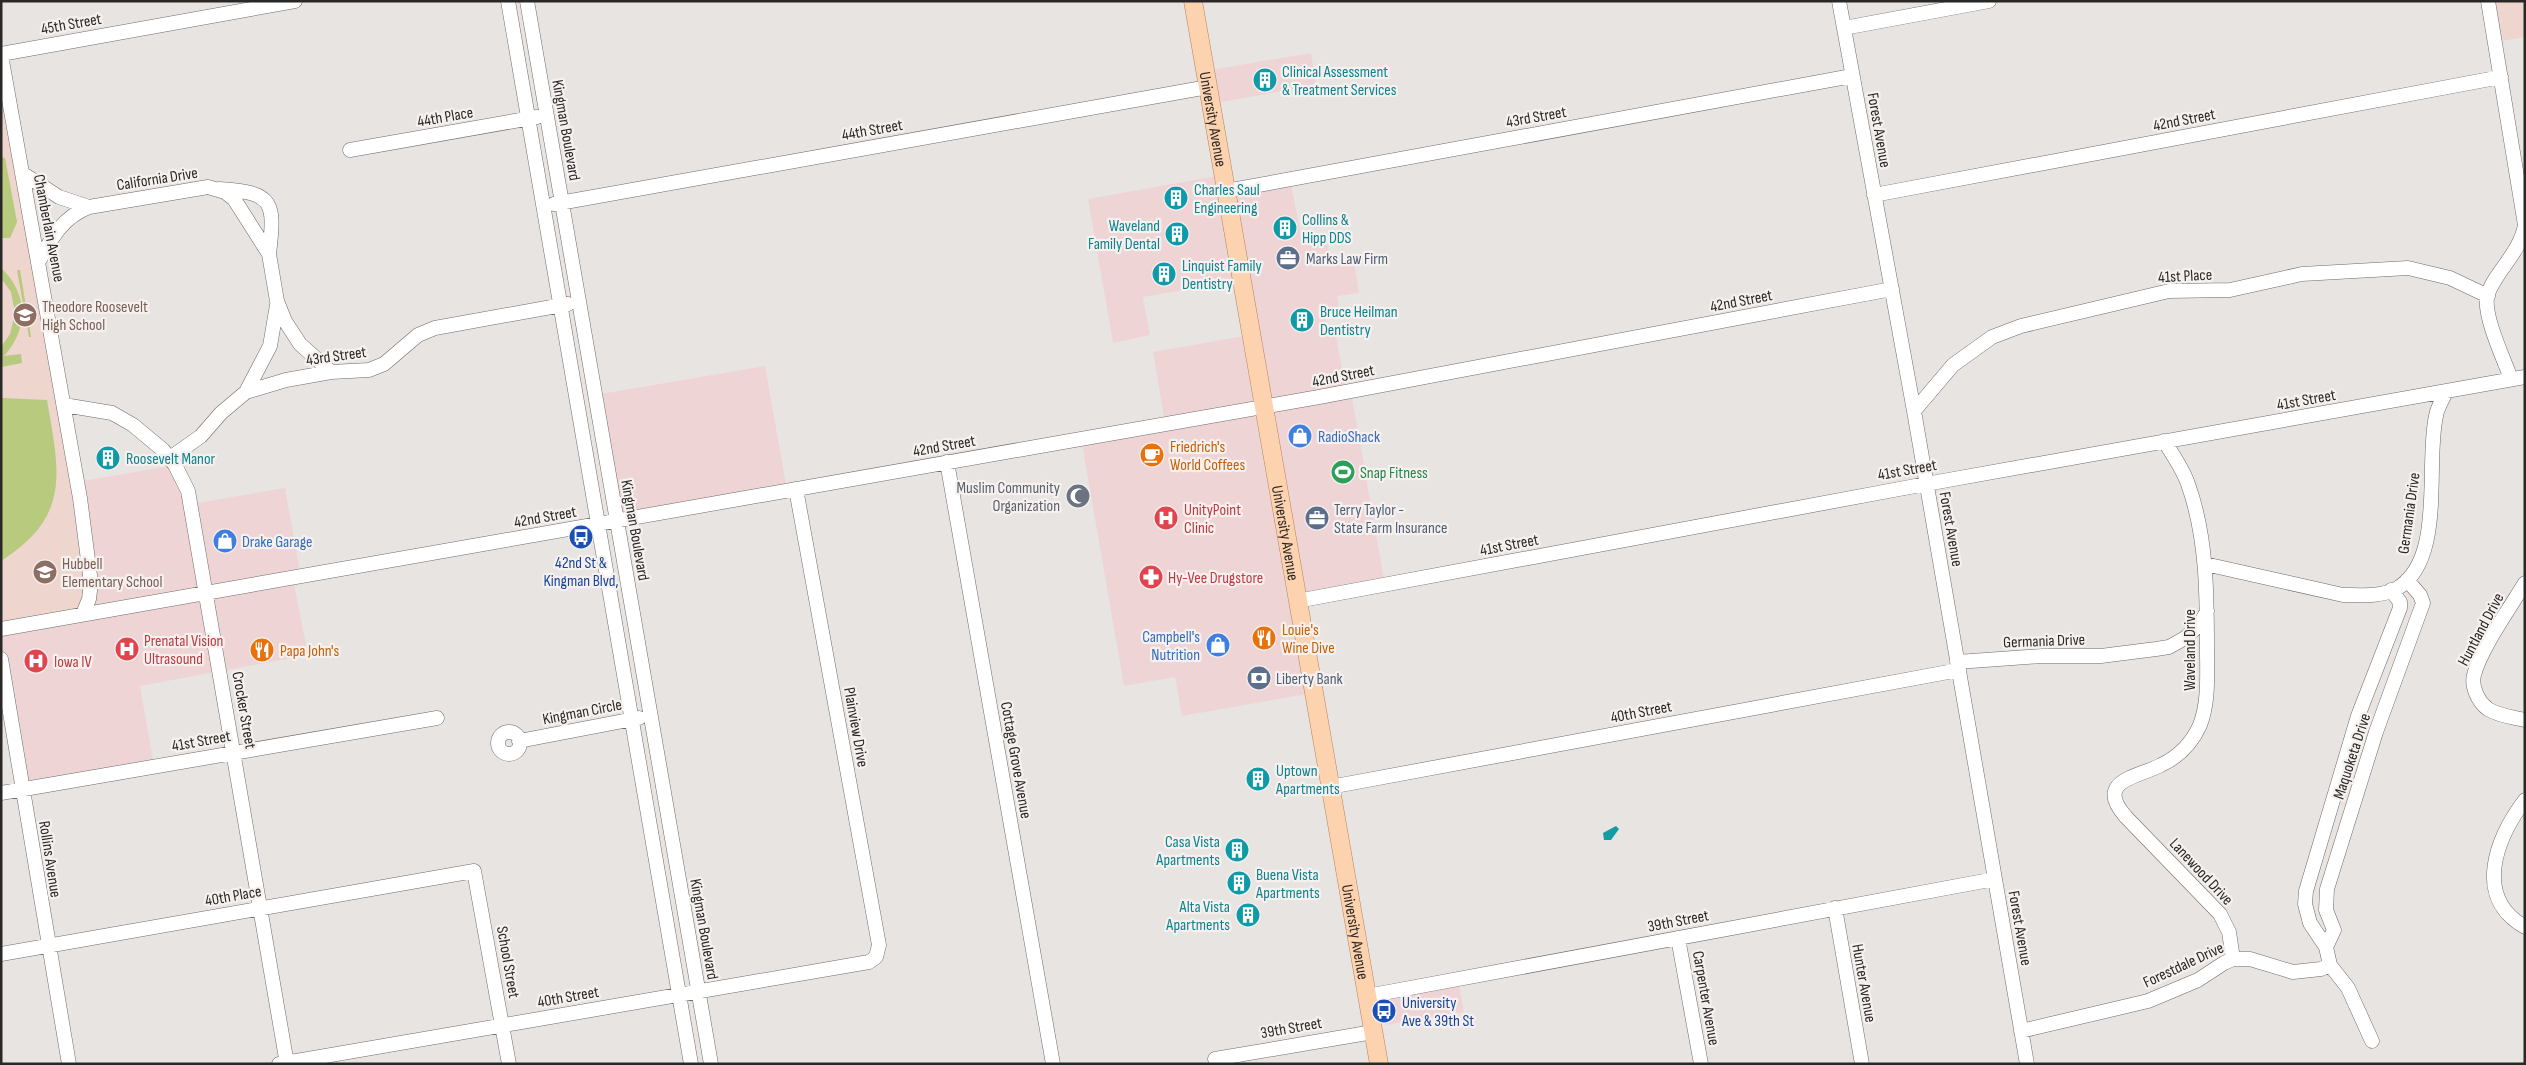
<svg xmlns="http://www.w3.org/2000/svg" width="2526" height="1065" viewBox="0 0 2526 1065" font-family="'Sofia Sans Condensed',sans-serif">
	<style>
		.commercial { fill: #efd4d5 }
		.education { fill: #eed5ce }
		.green { fill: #b7ca7d }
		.water { fill: #129ca4 }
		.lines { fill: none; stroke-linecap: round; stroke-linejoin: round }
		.minor-casing { stroke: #6e6a68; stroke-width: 15 }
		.major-casing { stroke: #b2835c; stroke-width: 19 }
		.minor { stroke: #fff; stroke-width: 14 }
		.major { stroke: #fdd2ae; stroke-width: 18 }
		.labels { text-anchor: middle; stroke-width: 4.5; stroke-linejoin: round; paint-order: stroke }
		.street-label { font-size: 16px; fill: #2a2827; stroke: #f6f1ef }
		.culture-label { font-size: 16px; fill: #0d838f; stroke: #f6f1ef; text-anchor: start }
		.service-label { font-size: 16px; fill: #4e5e75; stroke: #f6f1ef; text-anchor: start }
		.education-label { font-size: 16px; fill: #785e54; stroke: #f6f1ef; text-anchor: start }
		.shop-label { font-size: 16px; fill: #366cbe; stroke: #f6f1ef; text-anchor: start }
		.food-label { font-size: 16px; fill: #c56008; stroke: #f6f1ef; text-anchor: start }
		.leisure-label { font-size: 16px; fill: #27864d; stroke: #f6f1ef; text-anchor: start }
		.worship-label { font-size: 16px; fill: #5b616d; stroke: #f6f1ef; text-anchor: end }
		.health-label { font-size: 16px; fill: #be3a42; stroke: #f6f1ef; text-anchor: start }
		.transit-label { font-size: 16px; fill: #164399; stroke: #f6f1ef }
	</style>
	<rect width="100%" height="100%" fill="#e8e4e2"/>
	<!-- commercial -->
	<path class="commercial" d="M 1311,53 L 1316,85 L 1210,104 L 1205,71 Z
		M 1223,175 L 1226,191 L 1290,179 L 1302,241 L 1326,238 L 1332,266 L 1354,262 L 1359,293 L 1337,296 L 1340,314 L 1325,317 L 1328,331 L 1335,330 L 1346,392 L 1351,392 L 1385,585 L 1297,601 L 1313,693 L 1182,716 L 1175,677 L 1124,686 L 1081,438 L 1165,423 L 1153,352 L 1250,335 L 1241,280 L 1143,297 L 1150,335 L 1113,343 L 1088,199 Z
		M 765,366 L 787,490 L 617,521 L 595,395 Z
		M 175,465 L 191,504 L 285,488 L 301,577 L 293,579 L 308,655 L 140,686 L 154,766 L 23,789 L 1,659 L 1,629 L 77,482 Z
		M 1459,986 L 1464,1012 L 1385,1025 L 1382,1010 L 1388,999 Z"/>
	<!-- education -->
	<path class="education" d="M 2488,1 L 2525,1 L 2525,37 L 2495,42 Z
		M 1,55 L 80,498 L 87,607 L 1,629 Z"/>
	<!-- green -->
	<path class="green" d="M 1,157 L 5,158 L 17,222 L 10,238 L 1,238 Z
		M 1,268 C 28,293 29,329 4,356 L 21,354 L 22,363 L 1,367 L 1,347 L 10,334 L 15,313 L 11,292 L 1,278 Z
		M 17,270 L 20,270 L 31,337 L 29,337 Z
		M 1,398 L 47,400 C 59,471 72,516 1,561 Z"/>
	<!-- water -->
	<path class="water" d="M 1616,826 L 1619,829 L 1611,840 L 1604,840 L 1603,833 Z"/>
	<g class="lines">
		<defs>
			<path id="minor" d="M 508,1 L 691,1064
				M 527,1 L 711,1064
				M 1839,1 L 1914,411 L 2027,1064
				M 2488,1 L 2525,225 C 2520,254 2492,275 2487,297 C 2484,318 2504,359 2511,379
				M 1844,28 L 1989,1
				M 1,54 L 295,1
				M 1,55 L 80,498 L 91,583 L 89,599 L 83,614
				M 350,150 L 537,117
				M 22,173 L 59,197 L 89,207 L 208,187 L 225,192 L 234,199 L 269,254 L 277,301 L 285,321 L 300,344 L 331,372
				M 219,189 C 275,192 275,203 269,254
				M 1226,191 L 1852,76
				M 1874,195 L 2501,77
				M 554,204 L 1208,87
				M 39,261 C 52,237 63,217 89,207
				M 246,392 L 270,346 L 277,305
				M 64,405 L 112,413 L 133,425 L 163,450 L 175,465 L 188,491 L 287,1064
				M 1914,411 L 1953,365 L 1992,337 L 2021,326 L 2169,291 L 2230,290 L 2302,274 L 2408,268 L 2450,278 L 2488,296
				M 2164,441 C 2173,455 2183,469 2188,484 C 2207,537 2207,595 2207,650 C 2207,674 2209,702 2200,725 C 2192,743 2178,757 2161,765 C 2139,777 2093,780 2126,817 L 2220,914 L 2229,932 L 2233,959
				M 170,458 L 201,436 L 221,413 L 246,392 L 286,380 L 331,372 L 369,370 L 384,364 L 418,335 L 435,328 L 568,304
				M 947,462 L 1053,1064
				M 2205,564 L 2343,595 C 2359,595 2381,597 2396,589 C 2446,561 2425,464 2436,416 C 2437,408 2443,399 2446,392
				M 2525,583 C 2511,606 2480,650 2474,675 C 2471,686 2478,702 2488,709 C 2499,716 2512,717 2525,720
				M 1297,601 L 1926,484 L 2525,377
				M 1,629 L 1319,397 L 1892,289
				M 1,659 L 69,1064
				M 1957,662 L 2042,656 L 2101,656 L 2156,649 L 2169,647 L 2185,638 L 2200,624 L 2207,611
				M498 743a11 11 0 1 1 22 0a11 11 0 1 1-22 0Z
				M 519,741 L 639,718
				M 1330,787 L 1959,670
				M 1,793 L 437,718
				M 2525,800 C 2497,837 2472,897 2525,927
				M 1835,908 L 1862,1064
				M 1678,938 L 1701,1064
				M 2326,947 L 2334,930 L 2326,910 L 2327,889 L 2376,732 L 2423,603 L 2420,595 L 2407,580
				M 1,954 L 474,871 L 509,1064
				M 1367,996 L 1995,879
				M 2021,1031 L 2148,1001 L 2198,980 L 2224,963 L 2233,959 L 2250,959 L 2293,972 L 2321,969 L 2330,965
				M 2372,1041 L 2348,988 L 2330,965 L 2326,947 L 2310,923 L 2305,904 L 2306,891 L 2358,716 L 2400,608 L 2400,602 L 2391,590
				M 1215,1059 L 1373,1032
				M 279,1064 L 869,962 L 876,957 L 879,945 L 796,489"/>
			<g id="major">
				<path id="s1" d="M 1193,1 L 1379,1064"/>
			</g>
		</defs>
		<!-- minor casing -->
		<use href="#minor" class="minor-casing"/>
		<!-- major casing -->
		<use href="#major" class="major-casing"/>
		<!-- minor -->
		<use href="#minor" class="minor"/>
		<!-- major -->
		<use href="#major" class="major"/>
	</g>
	<!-- icons -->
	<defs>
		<symbol id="building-disc" viewBox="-11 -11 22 22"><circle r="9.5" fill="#0f9aa8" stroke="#f6f1ef"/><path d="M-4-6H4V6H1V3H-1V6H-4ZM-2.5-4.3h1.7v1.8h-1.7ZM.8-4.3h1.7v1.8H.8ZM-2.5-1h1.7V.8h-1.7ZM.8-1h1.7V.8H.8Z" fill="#fff"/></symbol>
		<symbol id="office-disc" viewBox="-11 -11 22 22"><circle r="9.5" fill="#5c6f8a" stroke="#f6f1ef"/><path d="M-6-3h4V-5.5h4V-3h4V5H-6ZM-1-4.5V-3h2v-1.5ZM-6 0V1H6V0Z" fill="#fff"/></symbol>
		<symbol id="school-disc" viewBox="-11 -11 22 22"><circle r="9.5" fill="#8d6e63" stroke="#f6f1ef"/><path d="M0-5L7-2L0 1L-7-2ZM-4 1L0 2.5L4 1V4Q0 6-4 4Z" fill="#fff"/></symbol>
		<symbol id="shop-disc" viewBox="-11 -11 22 22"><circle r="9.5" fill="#3f7fe0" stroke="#f6f1ef"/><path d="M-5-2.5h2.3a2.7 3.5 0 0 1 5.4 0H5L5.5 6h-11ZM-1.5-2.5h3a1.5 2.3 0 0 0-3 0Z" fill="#fff"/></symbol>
		<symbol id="cafe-disc" viewBox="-11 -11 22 22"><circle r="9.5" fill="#e8710a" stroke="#f6f1ef"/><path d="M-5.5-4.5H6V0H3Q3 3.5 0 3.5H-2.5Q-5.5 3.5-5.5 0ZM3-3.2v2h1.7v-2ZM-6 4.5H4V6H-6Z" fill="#fff"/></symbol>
		<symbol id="stadium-disc" viewBox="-11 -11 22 22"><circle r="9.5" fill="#2e9e5b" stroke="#f6f1ef"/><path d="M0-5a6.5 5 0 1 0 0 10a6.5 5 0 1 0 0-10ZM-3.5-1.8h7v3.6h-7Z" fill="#fff"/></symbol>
		<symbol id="mosque-disc" viewBox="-11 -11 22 22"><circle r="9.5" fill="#6b7280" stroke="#f6f1ef"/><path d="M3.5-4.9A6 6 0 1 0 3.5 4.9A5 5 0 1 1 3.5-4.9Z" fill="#fff"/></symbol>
		<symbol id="hospital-disc" viewBox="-11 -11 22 22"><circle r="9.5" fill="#e0444e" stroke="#f6f1ef"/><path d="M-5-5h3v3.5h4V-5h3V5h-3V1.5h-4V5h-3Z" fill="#fff"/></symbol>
		<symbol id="bus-disc" viewBox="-11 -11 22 22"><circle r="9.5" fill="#1a4fb4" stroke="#f6f1ef"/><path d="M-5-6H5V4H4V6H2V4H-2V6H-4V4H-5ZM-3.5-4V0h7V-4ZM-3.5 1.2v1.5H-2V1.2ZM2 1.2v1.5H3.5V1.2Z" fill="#fff"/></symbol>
		<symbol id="pharmacy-disc" viewBox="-11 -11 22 22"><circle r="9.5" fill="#e0444e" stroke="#f6f1ef"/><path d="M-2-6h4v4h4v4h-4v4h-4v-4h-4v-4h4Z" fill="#fff"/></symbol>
		<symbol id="restaurant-disc" viewBox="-11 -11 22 22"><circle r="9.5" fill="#e8710a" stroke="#f6f1ef"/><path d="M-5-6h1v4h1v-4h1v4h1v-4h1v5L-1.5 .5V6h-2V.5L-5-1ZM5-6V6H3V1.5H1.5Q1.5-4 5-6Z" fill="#fff"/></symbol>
		<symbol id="bank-disc" viewBox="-11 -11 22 22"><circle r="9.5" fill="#5c6f8a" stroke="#f6f1ef"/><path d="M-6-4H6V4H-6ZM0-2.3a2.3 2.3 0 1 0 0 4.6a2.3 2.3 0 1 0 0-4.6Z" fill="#fff"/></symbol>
	</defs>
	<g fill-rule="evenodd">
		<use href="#building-disc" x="1251" y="66" width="28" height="28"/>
		<use href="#building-disc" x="1162" y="184" width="28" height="28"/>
		<use href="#building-disc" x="1271" y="214" width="28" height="28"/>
		<use href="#building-disc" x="1163" y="220" width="28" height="28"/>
		<use href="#office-disc" x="1274" y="244" width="28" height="28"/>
		<use href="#building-disc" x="1150" y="260" width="28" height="28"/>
		<use href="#school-disc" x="11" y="301" width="28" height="28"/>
		<use href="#building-disc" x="1288" y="306" width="28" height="28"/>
		<use href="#shop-disc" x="1286" y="422" width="28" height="28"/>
		<use href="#cafe-disc" x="1138" y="441" width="28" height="28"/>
		<use href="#building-disc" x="94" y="444" width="28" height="28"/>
		<use href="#stadium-disc" x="1329" y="458" width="28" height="28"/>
		<use href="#mosque-disc" x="1064" y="482" width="28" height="28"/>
		<use href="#hospital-disc" x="1152" y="504" width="28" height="28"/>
		<use href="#office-disc" x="1303" y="504" width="28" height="28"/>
		<use href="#bus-disc" x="567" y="523" width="28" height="28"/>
		<use href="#shop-disc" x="211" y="527" width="28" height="28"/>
		<use href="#school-disc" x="31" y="558" width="28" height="28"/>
		<use href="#pharmacy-disc" x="1137" y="563" width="28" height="28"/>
		<use href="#restaurant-disc" x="1250" y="624" width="28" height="28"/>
		<use href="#shop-disc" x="1204" y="631" width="28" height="28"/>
		<use href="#hospital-disc" x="113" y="635" width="28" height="28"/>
		<use href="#restaurant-disc" x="248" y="636" width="28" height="28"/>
		<use href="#hospital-disc" x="22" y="647" width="28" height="28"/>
		<use href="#bank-disc" x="1245" y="664" width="28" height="28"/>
		<use href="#building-disc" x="1244" y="765" width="28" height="28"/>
		<use href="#building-disc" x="1223" y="836" width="28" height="28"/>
		<use href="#building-disc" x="1225" y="869" width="28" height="28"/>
		<use href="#building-disc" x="1234" y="901" width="28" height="28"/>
		<use href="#bus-disc" x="1370" y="997" width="28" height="28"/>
	</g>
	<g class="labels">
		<!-- street labels -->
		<g class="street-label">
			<text transform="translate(71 23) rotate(-10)" y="6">45th Street</text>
			<text transform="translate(445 116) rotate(-10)" y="6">44th Place</text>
			<text transform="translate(1536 116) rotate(-10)" y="6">43rd Street</text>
			<text dy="6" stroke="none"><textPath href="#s1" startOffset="120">University Avenue</textPath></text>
			<text transform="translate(2184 119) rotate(-11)" y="6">42nd Street</text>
			<text transform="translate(872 129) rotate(-10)" y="6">44th Street</text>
			<text transform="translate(567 130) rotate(80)" y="6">Kingman Boulevard</text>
			<text transform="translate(1880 130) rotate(80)" y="6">Forest Avenue</text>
			<text transform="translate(157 178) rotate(-9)" y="6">California Drive</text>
			<text transform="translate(50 228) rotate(79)" y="6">Chamberlain Avenue</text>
			<text transform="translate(2185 275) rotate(-3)" y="6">41st Place</text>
			<text transform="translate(1741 300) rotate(-11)" y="6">42nd Street</text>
			<text transform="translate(336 355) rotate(-8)" y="6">43rd Street</text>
			<text transform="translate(1343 375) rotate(-11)" y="6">42nd Street</text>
			<text transform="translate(2306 399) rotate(-10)" y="6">41st Street</text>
			<text transform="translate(944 445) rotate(-10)" y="6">42nd Street</text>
			<text transform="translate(1907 469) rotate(-10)" y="6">41st Street</text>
			<text transform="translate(2408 513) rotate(-82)" y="6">Germania Drive</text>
			<text transform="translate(545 516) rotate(-10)" y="6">42nd Street</text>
			<text transform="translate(1952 529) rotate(80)" y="6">Forest Avenue</text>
			<text transform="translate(636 530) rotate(80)" y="6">Kingman Boulevard</text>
			<text dy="6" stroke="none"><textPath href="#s1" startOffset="540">University Avenue</textPath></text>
			<text transform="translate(1509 544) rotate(-11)" y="6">41st Street</text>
			<text transform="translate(2480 629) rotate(-62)" y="6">Huntland Drive</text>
			<text transform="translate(2044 640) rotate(-2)" y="6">Germania Drive</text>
			<text transform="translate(2189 650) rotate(-90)" y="6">Waveland Drive</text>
			<text transform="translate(245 710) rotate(80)" y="6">Crocker Street</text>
			<text transform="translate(582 711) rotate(-11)" y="6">Kingman Circle</text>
			<text transform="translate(1641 711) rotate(-11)" y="6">40th Street</text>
			<text transform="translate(857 727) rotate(80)" y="6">Plainview Drive</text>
			<text transform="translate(201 740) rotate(-10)" y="6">41st Street</text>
			<text transform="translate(2351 756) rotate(-72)" y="6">Maquoketa Drive</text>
			<text transform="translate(1017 760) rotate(80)" y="6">Cottage Grove Avenue</text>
			<text transform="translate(51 859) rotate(81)" y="6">Rollins Avenue</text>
			<text transform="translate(2202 871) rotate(47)" y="6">Lanewood Drive</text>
			<text transform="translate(233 895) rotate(-10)" y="6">40th Place</text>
			<text transform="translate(1678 920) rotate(-11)" y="6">39th Street</text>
			<text transform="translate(2021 928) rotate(80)" y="6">Forest Avenue</text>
			<text transform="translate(705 929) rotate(80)" y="6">Kingman Boulevard</text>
			<text dy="6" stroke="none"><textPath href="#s1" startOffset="945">University Avenue</textPath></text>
			<text transform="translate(509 962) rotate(80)" y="6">School Street</text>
			<text transform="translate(2183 964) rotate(-25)" y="6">Forestdale Drive</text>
			<text transform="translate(1865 983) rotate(80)" y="6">Hunter Avenue</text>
			<text transform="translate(568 996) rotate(-10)" y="6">40th Street</text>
			<text transform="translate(1707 998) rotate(80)" y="6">Carpenter Avenue</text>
			<text transform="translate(1291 1027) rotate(-10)" y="6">39th Street</text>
		</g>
		<!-- culture labels -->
		<g class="culture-label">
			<text x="1282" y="77">Clinical Assessment<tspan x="1282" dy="18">&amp; Treatment Services</tspan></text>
			<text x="1194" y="195">Charles Saul<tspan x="1194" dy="18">Engineering</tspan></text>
			<text x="1302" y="225">Collins &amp;<tspan x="1302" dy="18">Hipp DDS</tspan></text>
			<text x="1160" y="231" text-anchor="end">Waveland<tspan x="1160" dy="18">Family Dental</tspan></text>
			<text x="1182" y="271">Linquist Family<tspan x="1182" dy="18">Dentistry</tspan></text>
			<text x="1320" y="317">Bruce Heilman<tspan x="1320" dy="18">Dentistry</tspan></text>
			<text x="126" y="464">Roosevelt Manor</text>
			<text x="1276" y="776">Uptown<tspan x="1276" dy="18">Apartments</tspan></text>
			<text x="1220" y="847" text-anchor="end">Casa Vista<tspan x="1220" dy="18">Apartments</tspan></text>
			<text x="1256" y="880">Buena Vista<tspan x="1256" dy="18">Apartments</tspan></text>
			<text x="1230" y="912" text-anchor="end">Alta Vista<tspan x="1230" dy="18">Apartments</tspan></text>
		</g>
		<!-- service labels -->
		<g class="service-label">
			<text x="1306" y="264">Marks Law Firm</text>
			<text x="1334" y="515">Terry Taylor -<tspan x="1334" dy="18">State Farm Insurance</tspan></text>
			<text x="1276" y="684">Liberty Bank</text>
		</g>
		<!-- education labels -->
		<g class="education-label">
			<text x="42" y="312">Theodore Roosevelt<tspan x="42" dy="18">High School</tspan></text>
			<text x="62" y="569">Hubbell<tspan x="62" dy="18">Elementary School</tspan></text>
		</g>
		<!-- shop labels -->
		<g class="shop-label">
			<text x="1318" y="442">RadioShack</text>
			<text x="242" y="547">Drake Garage</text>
			<text x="1200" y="642" text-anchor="end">Campbell's<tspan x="1200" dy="18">Nutrition</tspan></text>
		</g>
		<!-- food labels -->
		<g class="food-label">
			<text x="1170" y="452">Friedrich's<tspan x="1170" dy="18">World Coffees</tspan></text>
			<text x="1282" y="635">Louie's<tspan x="1282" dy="18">Wine Dive</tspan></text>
			<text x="280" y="656">Papa John's</text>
		</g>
		<!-- leisure labels -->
		<g class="leisure-label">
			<text x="1360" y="478">Snap Fitness</text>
		</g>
		<!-- worship labels -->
		<g class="worship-label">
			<text x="1060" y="493">Muslim Community<tspan x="1060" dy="18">Organization</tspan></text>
		</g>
		<!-- health labels -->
		<g class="health-label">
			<text x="1184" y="515">UnityPoint<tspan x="1184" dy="18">Clinic</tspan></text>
			<text x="1168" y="583">Hy-Vee Drugstore</text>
			<text x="144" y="646">Prenatal Vision<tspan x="144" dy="18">Ultrasound</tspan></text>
			<text x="54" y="667">Iowa IV</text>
		</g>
		<!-- transit labels -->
		<g class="transit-label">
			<text x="581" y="568">42nd St &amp;<tspan x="581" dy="18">Kingman Blvd,</tspan></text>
			<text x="1402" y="1008" text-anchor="start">University<tspan x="1402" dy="18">Ave &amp; 39th St</tspan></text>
		</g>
	</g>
	<!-- border -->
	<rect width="2526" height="1065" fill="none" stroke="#2a2827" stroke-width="5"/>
</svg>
